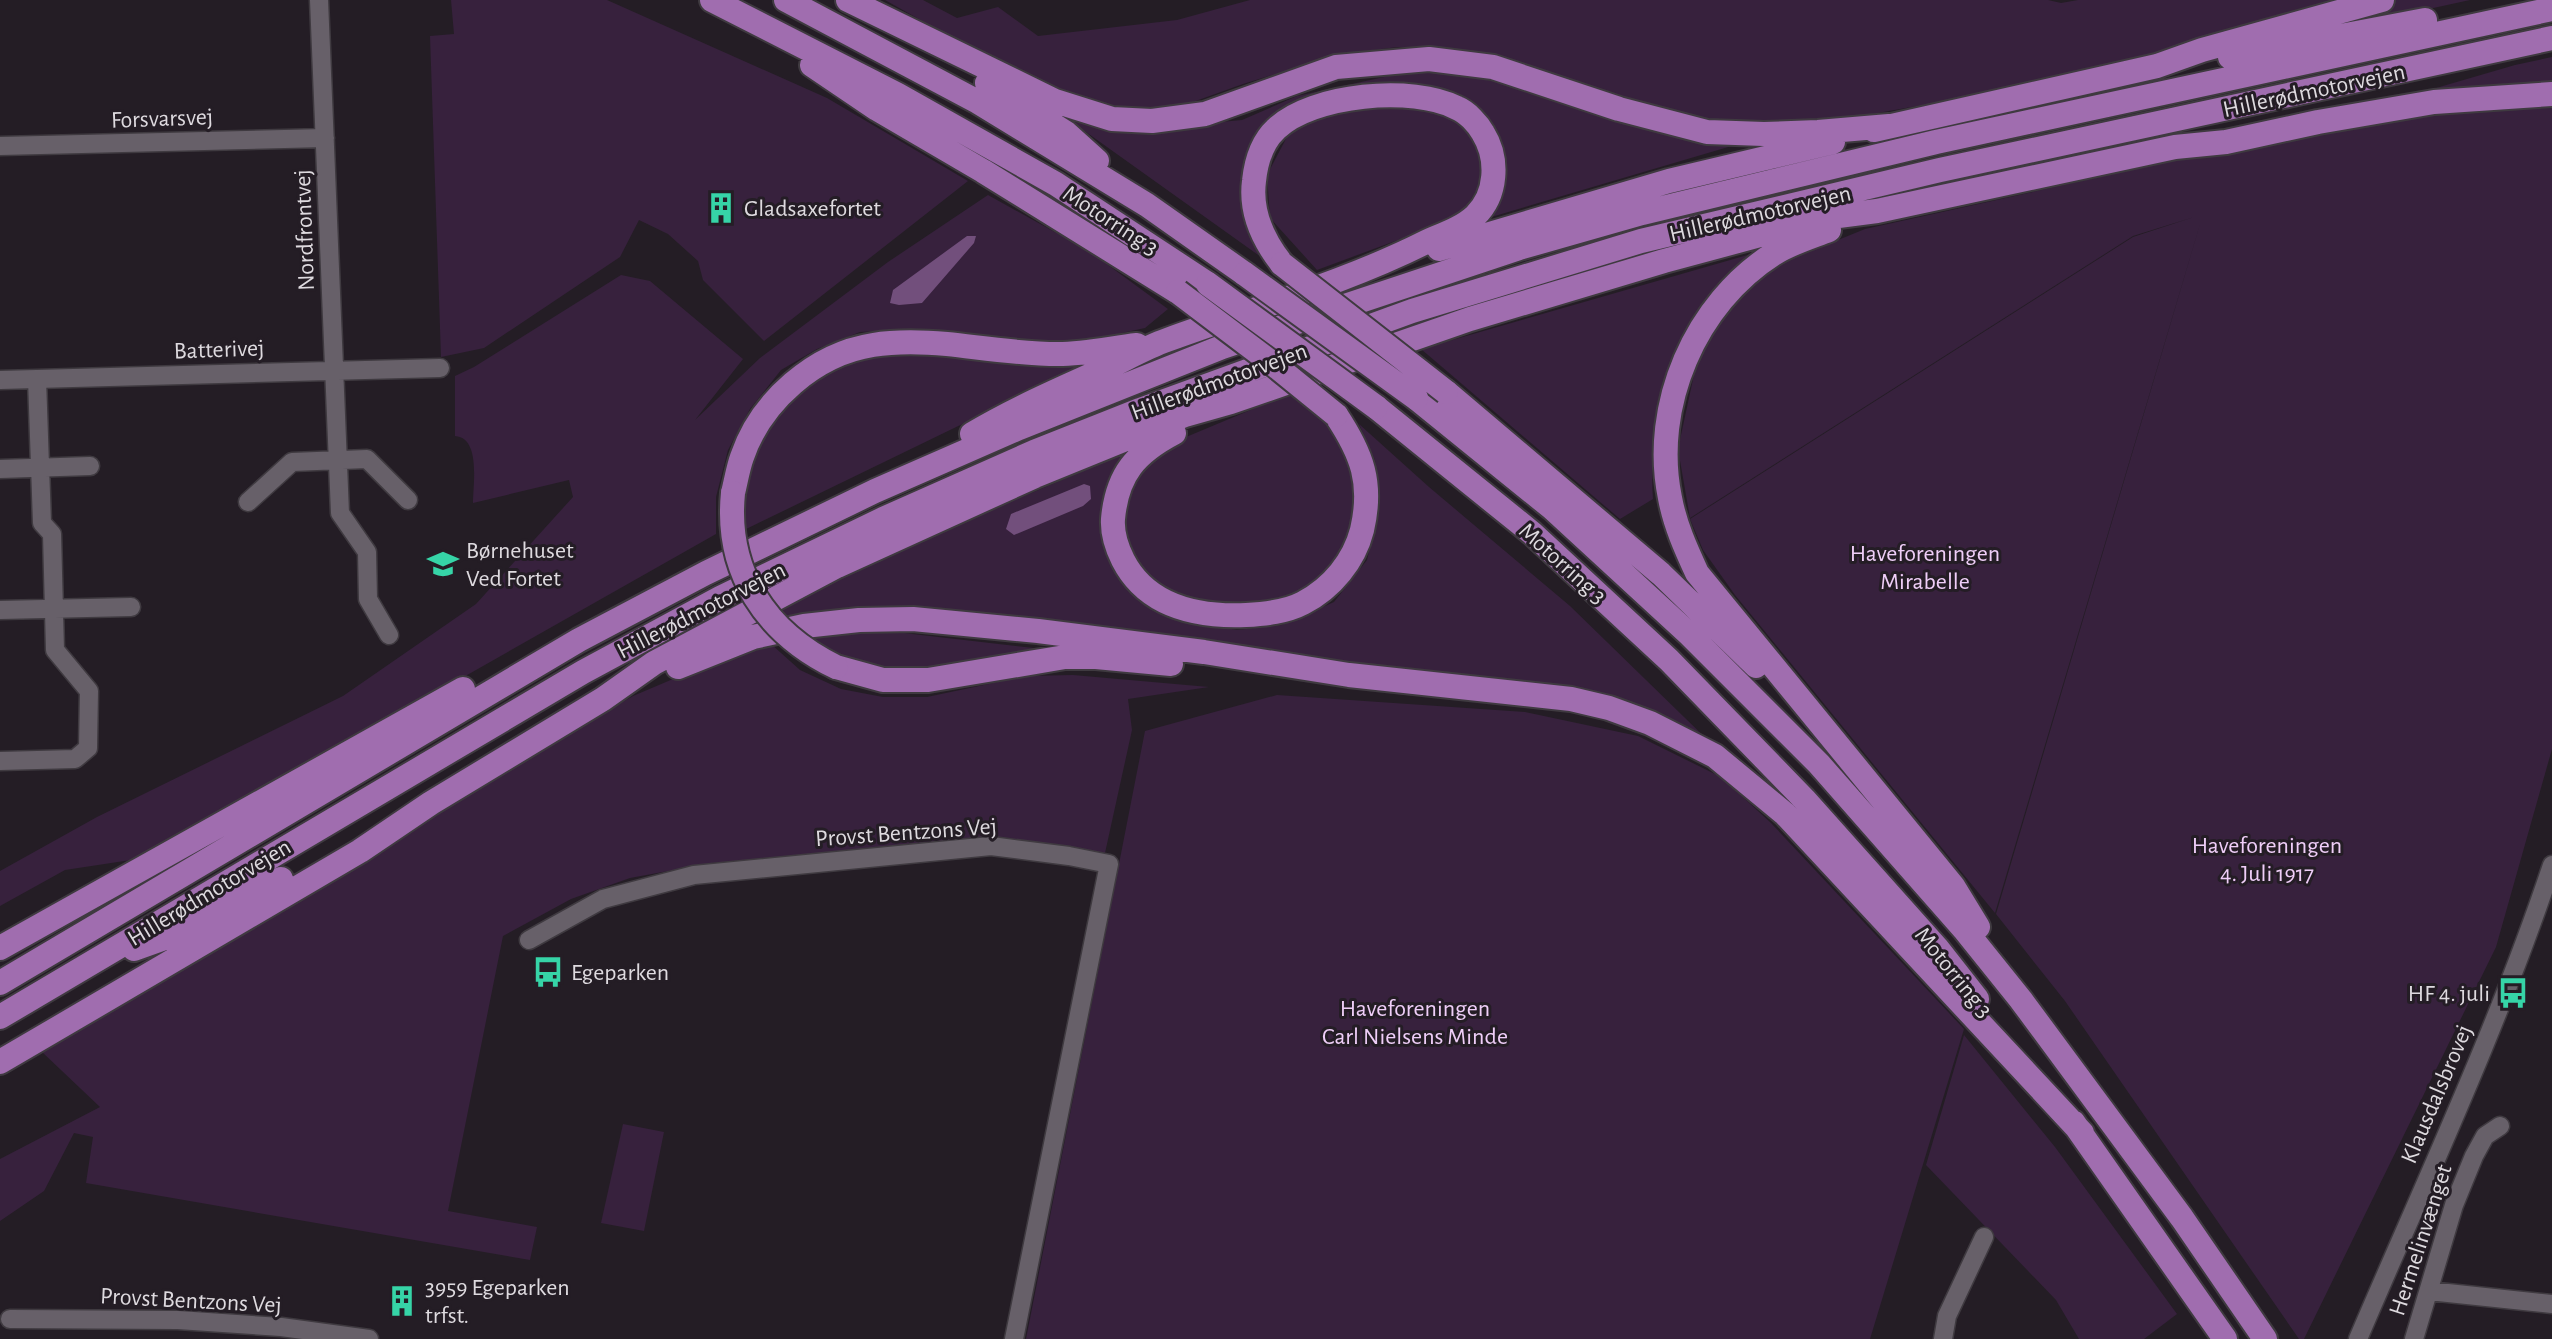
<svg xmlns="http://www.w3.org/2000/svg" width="2552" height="1339" viewBox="0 0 2552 1339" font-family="'Alegreya Sans',sans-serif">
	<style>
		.green { fill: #37213d }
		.water { fill: #724f7c }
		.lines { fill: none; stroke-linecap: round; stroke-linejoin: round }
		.minor-casing { stroke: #3f3a40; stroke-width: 21 }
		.highway-casing { stroke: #3f3a40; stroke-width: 28 }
		.minor { stroke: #676069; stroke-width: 18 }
		.highway { stroke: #a06daf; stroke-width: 24 }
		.highway-bridge-casing { stroke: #3f3a40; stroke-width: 28; stroke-linecap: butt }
		.highway-bridge { stroke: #a06daf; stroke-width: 24 }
		.labels { text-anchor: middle; stroke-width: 6; stroke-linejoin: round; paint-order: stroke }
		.street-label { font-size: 24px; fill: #dedadf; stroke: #241d25 }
		.poi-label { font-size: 24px; fill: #dedadf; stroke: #241d25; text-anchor: start }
		.park-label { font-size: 24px; fill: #efcef8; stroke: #241d25 }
	</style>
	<rect width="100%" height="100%" fill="#241d25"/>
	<!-- green -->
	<path class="green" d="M 451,0 L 607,0 L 827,98 L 968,181 L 764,341 L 703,280 L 698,261 L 668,234 L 639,220 L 620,257 L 484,348 L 441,357 L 430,36 L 454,34 Z
		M 885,0 L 923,0 L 957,18 L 998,7 L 1038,36 L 1177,20 L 1250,0 L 2048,0 L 2061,3 L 2078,0 L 2470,0 L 2328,31 L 2170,52 L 1934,103 L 1827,122 L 1703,123 L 1623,101 L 1503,59 L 1448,49 L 1398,47 L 1341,54 L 1243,84 L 1179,107 L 1112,107 L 1061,90 L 958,41 Z
		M 2552,57 L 2552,749 L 2496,947 L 2304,1339 L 2299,1339 L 2065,1001 L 1996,914 L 2203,214 L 1995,913 L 1735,595 L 1703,550 L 1690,519 L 2133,237 L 2194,217 L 2133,236 L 1690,518 L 1678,449 L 1701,342 L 1743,292 L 1784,262 L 1865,229 L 2227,149 L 2515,65 Z
		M 1416,70 L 1501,82 L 1735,145 L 1488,218 L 1482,125 L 1407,88 L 1330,90 L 1295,108 L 1246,213 L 1261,257 L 1072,122 L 1167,127 L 1242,120 L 1297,96 Z
		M 1394,106 L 1440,112 L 1465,122 L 1481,147 L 1481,183 L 1460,217 L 1317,270 L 1270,218 L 1267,175 L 1289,133 L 1326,112 Z
		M 988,195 L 1089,251 L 1168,309 L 1145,328 L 1075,343 L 1017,342 L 894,330 L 860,332 L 817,349 L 781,370 L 750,409 L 728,450 L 716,497 L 716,534 L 144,858 L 65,870 L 0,906 L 0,871 L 97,817 L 343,696 L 476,604 L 573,497 L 569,480 L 473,503 C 473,484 481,438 455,436 L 455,376 L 474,367 L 621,275 L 650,281 L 743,359 L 695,420 L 760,358 L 888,262 Z
		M 1758,252 C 1741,267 1716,286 1703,304 C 1668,354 1648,438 1653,499 L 1620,519 L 1421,349 Z
		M 874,350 L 1092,361 L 742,531 L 743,485 L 783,392 Z
		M 1289,394 C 1303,406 1333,424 1344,437 C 1355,451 1357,477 1356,494 C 1352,568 1301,608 1228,609 C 1213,609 1165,590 1146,585 L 1128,555 L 1123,511 L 1137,473 L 1167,445 Z
		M 1359,424 L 1429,487 L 1570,606 L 1721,753 L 1654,717 L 1023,622 L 783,621 L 771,608 L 958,524 L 1130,451 L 1106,507 L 1107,555 L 1118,575 L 1141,599 L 1175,618 L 1237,630 L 1282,625 L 1334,602 L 1367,560 L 1380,505 L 1375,460 Z
		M 861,628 L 1051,650 L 886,677 L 800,639 Z
		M 771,644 L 800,670 L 841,689 L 883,697 L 927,697 L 1026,676 L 1073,675 L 1209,687 L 1128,699 L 1132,730 L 1105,853 L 1014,840 L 953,841 L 712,863 L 630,878 L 571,899 L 503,936 L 448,1211 L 537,1227 L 530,1260 L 86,1183 L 93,1137 L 74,1133 L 44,1191 L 0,1221 L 0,1159 L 100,1107 L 42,1052 L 489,778 L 633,696 L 713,662 Z
		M 1277,695 L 1525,712 L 1638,736 L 1721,777 L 1771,823 L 1964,1029 L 1870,1339 L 1026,1339 L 1145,731 Z
		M 1964,1035 L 2055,1147 L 2177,1314 L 2144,1339 L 2079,1339 L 2056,1300 L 1926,1165 Z
		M 623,1124 L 664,1132 L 644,1231 L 601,1223 Z"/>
	<!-- water -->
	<path class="water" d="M 967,236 L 976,236 L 974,243 L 922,303 L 899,305 L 890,303 L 893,290 Z
		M 1084,484 L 1090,486 L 1091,499 L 1083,506 L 1014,535 L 1006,529 L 1011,514 Z"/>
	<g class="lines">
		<defs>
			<path id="minor" d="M 319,0 L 340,513 L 367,552 L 368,599 L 389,635
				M 0,146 L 325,138
				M 0,380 L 440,368
				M 0,469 L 90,466
				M 248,502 L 292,462 L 367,459 L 408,500
				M 0,610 L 131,607
				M 0,761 L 75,759 L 88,748 L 89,691 L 55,650 L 52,534 L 42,523 L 37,379
				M 529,940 L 603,899 L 694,875 L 991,846 L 1069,856 L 1109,864 L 1014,1339
				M 2429,1291 L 2552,1304
				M 10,1319 L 178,1320 L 281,1327 L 369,1339
				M 1943,1339 L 1947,1316 L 1984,1237
				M 2358,1339 C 2425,1182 2498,1027 2552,865
				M 2414,1339 L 2454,1205 L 2474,1156 L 2485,1136 L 2500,1126"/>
			<path id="highway" d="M 712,0 L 898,95 L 1056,184 L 1208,284
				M 786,0 L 978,102 L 1147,205 L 1245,274
				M 848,0 L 1055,101 L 1112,119 L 1152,121 L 1205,114 L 1336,67 L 1429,59 L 1493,67 L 1619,109 L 1707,132 L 1764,134 L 1818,132 L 1889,126
				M 2230,57 L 2425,20
				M 812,65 L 877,109 L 983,171 L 1178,292
				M 987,83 L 1066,133 L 1097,161
				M 1874,130 L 2157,66 L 2202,50 L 2382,0
				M 1829,230 C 1811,237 1791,243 1775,253 C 1695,303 1651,406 1670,498 C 1675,525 1686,549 1697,573 L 1953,886 L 1978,927
				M 1439,249 L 1669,181 L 1833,142
				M 1446,392 L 1661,574 L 1756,666
				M 1416,398 L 1552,508 L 1690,635 L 1819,764 L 1964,929 L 2021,1000 L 2182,1218 L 2265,1339
				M 1376,407 L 1532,533 L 1669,660 L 1804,799 L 1937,948 L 1977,999
				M 1174,433 C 1136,453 1117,474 1113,519 C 1112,534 1116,546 1123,560 C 1147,607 1197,617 1246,615 C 1265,614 1286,612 1303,603 C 1332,588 1354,561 1362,530 C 1373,483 1362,454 1336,415
				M 972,434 C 1016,408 1062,388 1109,367 C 1128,358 1147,347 1167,340 C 1254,308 1345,283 1428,241 C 1444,234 1462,228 1475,216 C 1497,195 1499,159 1483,133 C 1478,124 1467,112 1457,108 C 1413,85 1312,94 1276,129 C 1262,142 1256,162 1254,181 C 1250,212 1263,240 1282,264
				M 733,493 C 736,481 738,468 742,457 C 761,401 815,354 873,345 C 897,341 924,342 947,344 C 984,348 1021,354 1058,354 C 1085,354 1111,348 1137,345
				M 678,667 L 753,637 L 804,626 L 859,620 L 913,619 L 1038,631 L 1204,652 L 1349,675 L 1571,699 L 1609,708 L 1650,723 L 1715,756 L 1785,814 L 2082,1133
				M 836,667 L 883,680 L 928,680 L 1065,657 L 1096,657 L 1171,664
				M 0,948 L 463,689
				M 134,949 L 176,934 L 281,879
				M 0,983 L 579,640 L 706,573 L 875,491 L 1019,428 L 1222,347 L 1519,248 L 1642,213 L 1936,142 L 2552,9
				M 0,1017 L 583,672 L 720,598 L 883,519 L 1034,452 L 1140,410 L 1412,311 L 1641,241 L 1940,170 L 2552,38
				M 0,1062 L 360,851 L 431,803 L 603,699 L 654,663 L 837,566 L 1035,476 L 1185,415 L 1231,402 L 1470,319 L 1664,261 L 1823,218 L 1877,211 L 2175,147 L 2226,142 L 2318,122 L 2434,102 L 2552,94
				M 2073,1122 L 2225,1339"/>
		</defs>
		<!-- minor casing -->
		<use href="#minor" class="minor-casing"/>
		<!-- highway casing -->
		<use href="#highway" class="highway-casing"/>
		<!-- minor -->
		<use href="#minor" class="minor"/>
		<!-- highway -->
		<use href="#highway" class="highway"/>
		<defs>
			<path id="highway-bridge" d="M 1282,264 L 1446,392
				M 1245,274 L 1416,398
				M 1208,284 L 1376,407
				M 1178,292 L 1272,363 L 1336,415
				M 733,493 C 725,572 766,633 836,667"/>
		</defs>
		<!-- highway-bridge casing -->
		<use href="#highway-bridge" class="highway-bridge-casing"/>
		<!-- highway-bridge -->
		<use href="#highway-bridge" class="highway-bridge"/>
	</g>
	<!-- icons -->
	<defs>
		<symbol id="building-bare" viewBox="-9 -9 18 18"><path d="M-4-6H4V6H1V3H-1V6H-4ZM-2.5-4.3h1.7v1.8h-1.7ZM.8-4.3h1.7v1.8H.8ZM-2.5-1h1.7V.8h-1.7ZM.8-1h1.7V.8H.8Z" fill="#36d4a7" stroke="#241d25" stroke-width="2.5" paint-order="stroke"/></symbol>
		<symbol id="school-bare" viewBox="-9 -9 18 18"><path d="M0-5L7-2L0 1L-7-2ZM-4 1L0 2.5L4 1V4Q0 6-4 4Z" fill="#36d4a7" stroke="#241d25" stroke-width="2.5" paint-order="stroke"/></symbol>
		<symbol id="bus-bare" viewBox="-9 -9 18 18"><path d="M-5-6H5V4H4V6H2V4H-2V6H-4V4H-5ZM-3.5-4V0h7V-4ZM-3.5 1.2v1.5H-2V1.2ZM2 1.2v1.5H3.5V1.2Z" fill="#36d4a7" stroke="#241d25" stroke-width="2.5" paint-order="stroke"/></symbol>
	</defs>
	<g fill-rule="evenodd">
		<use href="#building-bare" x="699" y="186" width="44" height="44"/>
		<use href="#school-bare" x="421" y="542" width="44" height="44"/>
		<use href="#bus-bare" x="526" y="950" width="44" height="44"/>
		<use href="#bus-bare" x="2491" y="971" width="44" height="44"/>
		<use href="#building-bare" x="380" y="1279" width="44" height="44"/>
	</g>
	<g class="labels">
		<!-- street labels -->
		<g class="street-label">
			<text transform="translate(2314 90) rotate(-12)" y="8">Hillerødmotorvejen</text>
			<text transform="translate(162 118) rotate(-2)" y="8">Forsvarsvej</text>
			<text transform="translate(1760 213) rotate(-13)" y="8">Hillerødmotorvejen</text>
			<text transform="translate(1111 220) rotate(33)" y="8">Motorring 3</text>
			<text transform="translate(304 230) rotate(-92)" y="8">Nordfrontvej</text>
			<text transform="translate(219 349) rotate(-2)" y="8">Batterivej</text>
			<text transform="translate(1219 381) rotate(-20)" y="8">Hillerødmotorvejen</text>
			<text transform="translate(1563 563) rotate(42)" y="8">Motorring 3</text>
			<text transform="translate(701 610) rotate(-27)" y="8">Hillerødmotorvejen</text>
			<text transform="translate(906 832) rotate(-4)" y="8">Provst Bentzons Vej</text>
			<text transform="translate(209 892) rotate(-31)" y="8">Hillerødmotorvejen</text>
			<text transform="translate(1954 972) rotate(51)" y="8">Motorring 3</text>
			<text transform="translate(2436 1094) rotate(-67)" y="8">Klausdalsbrovej</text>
			<text transform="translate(2420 1240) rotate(-72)" y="8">Hermelinvænget</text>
			<text transform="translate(191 1300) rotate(3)" y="8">Provst Bentzons Vej</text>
		</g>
		<!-- poi labels -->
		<g class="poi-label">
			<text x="744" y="216">Gladsaxefortet</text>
			<text x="466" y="558">Børnehuset<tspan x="466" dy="28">Ved Fortet</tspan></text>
			<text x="571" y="980">Egeparken</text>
			<text x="2490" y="1001" text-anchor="end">HF 4. juli</text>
			<text x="425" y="1295">3959 Egeparken<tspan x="425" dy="28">trfst.</tspan></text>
		</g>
		<!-- park labels -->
		<g class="park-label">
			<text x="1925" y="561">Haveforeningen<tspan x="1925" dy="28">Mirabelle</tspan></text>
			<text x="2267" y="853">Haveforeningen<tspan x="2267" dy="28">4. Juli 1917</tspan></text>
			<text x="1415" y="1016">Haveforeningen<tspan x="1415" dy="28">Carl Nielsens Minde</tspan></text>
		</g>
	</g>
</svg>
